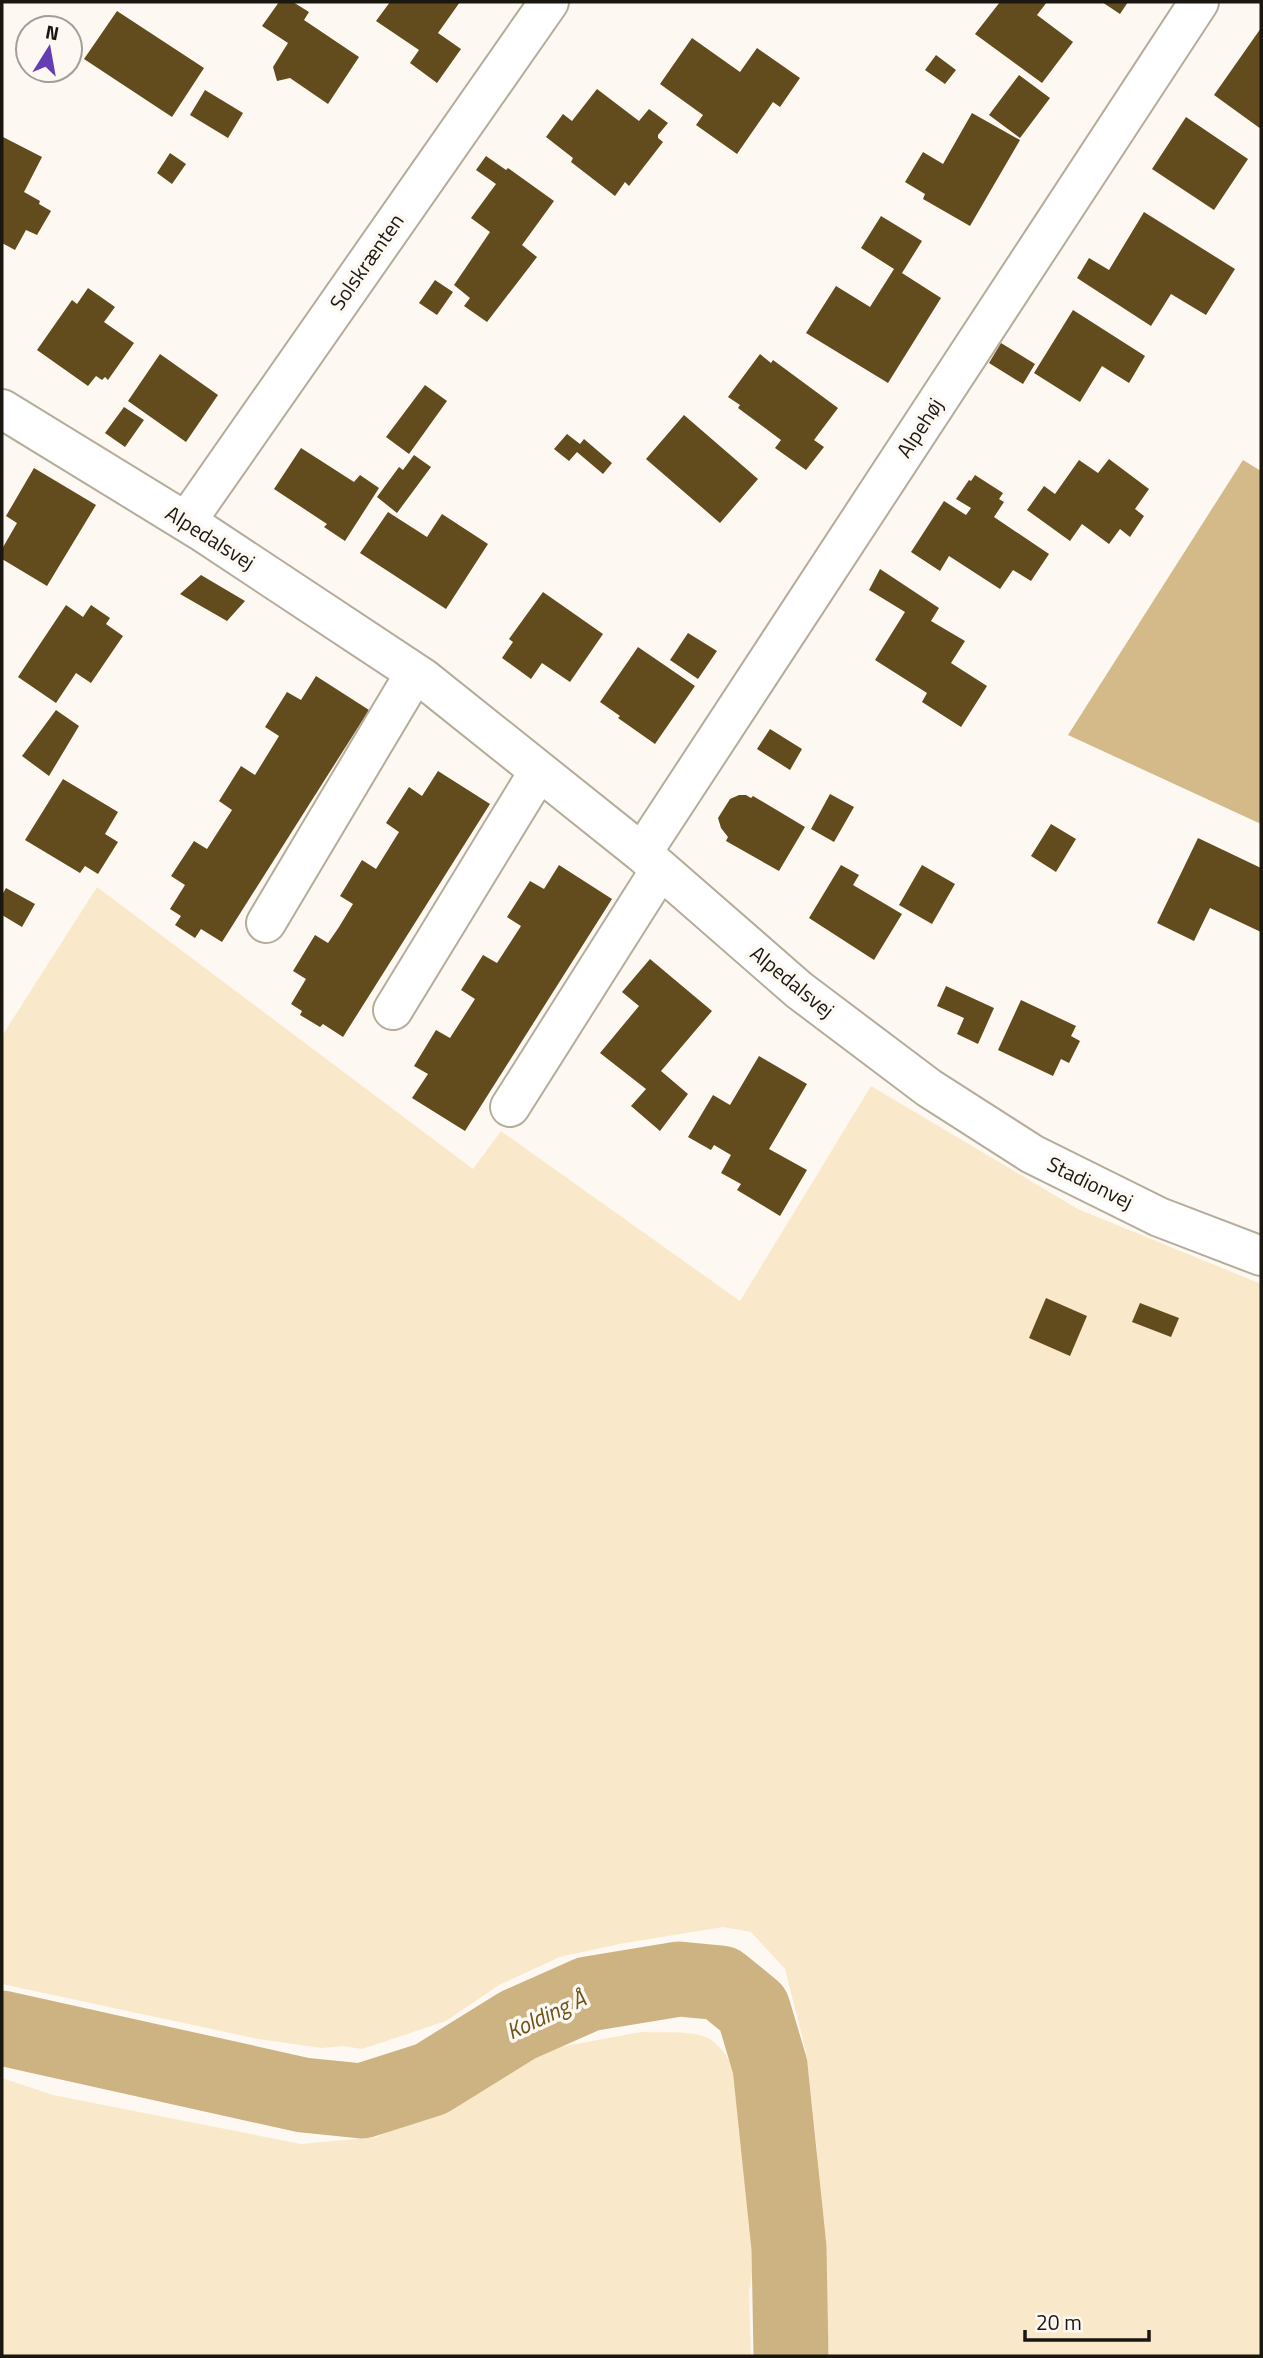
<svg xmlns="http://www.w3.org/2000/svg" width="1263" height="2358" viewBox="0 0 1263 2358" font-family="'Titillium Web',sans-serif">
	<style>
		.green { fill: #f9e9ca }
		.forest { fill: #d4ba89 }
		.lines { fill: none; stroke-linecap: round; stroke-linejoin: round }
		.river { stroke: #cdb382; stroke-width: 75 }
		.building { fill: #624b1c }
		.minor-casing { stroke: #b5ac9a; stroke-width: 42 }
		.minor { stroke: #fff; stroke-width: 38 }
		.labels { text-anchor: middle; stroke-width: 7; stroke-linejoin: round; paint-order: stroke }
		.street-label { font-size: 21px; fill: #1a1610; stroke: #fdf9f2 }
		.water-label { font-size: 23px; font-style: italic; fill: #6c5218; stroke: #fdf9f2 }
	</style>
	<rect width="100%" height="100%" fill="#fdf9f2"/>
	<!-- green -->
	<path class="green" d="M 97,887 L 473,1169 L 501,1131 L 740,1301 L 871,1086 L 1078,1209 L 1261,1284 L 1261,2356 L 829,2356 L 817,2151 L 806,2052 L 785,1969 L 751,1932 L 723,1927 L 619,1944 L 560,1957 L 499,1985 L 446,2021 L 362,2049 L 343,2046 L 322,2048 L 258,2039 L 2,1984 L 2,1036 Z
		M 641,2032 C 658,2033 693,2030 708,2038 C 726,2048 736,2071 740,2089 L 754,2264 L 749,2292 L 751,2356 L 2,2356 L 2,2078 L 53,2095 L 301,2144 L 377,2137 L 428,2113 L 533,2052 Z"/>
	<!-- forest -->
	<path class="forest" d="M 1243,460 L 1261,471 L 1261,824 L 1068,735 Z"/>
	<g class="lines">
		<!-- river -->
		<path class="river" d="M 2,2028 L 303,2095 L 362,2101 L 431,2079 L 518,2025 L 588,1994 L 679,1979 L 721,1983 L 753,2009 L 770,2066 L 789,2248 L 791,2356"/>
	</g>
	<!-- building -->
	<path class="building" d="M 279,2 L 293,2 L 309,12 L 304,20 L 359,57 L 328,104 L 290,78 L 277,81 L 273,67 L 288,43 L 262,26 Z
		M 390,2 L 460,2 L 438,33 L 461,49 L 437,83 L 410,63 L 419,50 L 376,21 Z
		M 1000,2 L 1047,2 L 1037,15 L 1073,42 L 1042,83 L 975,34 Z
		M 1102,2 L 1128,2 L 1120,14 Z
		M 117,11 L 204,68 L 172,117 L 84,59 Z
		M 1261,28 L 1261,129 L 1214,95 Z
		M 692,38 L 740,72 L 757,48 L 800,78 L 780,107 L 773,102 L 737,154 L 696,125 L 703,115 L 660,84 Z
		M 936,55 L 956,70 L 945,84 L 925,70 Z
		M 1019,75 L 1050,98 L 1020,138 L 989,115 Z
		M 597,89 L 639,121 L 649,109 L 668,123 L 658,135 L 658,138 L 663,142 L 629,186 L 625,182 L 615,196 L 571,162 L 573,158 L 546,137 L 563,114 L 572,121 Z
		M 205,90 L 243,113 L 228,138 L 190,115 Z
		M 972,113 L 1020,140 L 970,226 L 923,199 L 925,194 L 905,182 L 923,152 L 943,164 Z
		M 1186,117 L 1248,159 L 1214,210 L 1152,169 Z
		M 3,137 L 42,157 L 24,192 L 40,201 L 39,204 L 51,211 L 37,235 L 26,230 L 15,250 L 2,243 Z
		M 170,153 L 186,164 L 172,184 L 157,173 Z
		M 486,156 L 506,170 L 508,168 L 554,201 L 522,245 L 537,257 L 487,322 L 464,306 L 470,298 L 454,285 L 490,232 L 471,218 L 496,184 L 476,170 Z
		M 1144,212 L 1235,269 L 1206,315 L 1171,294 L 1151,326 L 1077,278 L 1089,258 L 1109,270 Z
		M 881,216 L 922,241 L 902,273 L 941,298 L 888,383 L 806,333 L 836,286 L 870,307 L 894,269 L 861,248 Z
		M 435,280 L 453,292 L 437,315 L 419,303 Z
		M 88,288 L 115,307 L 104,322 L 134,343 L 108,380 L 105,377 L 102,380 L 96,376 L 88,386 L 37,350 L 72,300 L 77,304 Z
		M 1073,310 L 1145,356 L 1129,383 L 1102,366 L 1080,402 L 1034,373 Z
		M 1001,343 L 1035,364 L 1023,384 L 989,363 Z
		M 160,354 L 218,395 L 186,442 L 128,401 Z
		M 760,354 L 771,363 L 773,360 L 838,408 L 814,440 L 824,447 L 806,470 L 775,448 L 781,440 L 738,408 L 740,405 L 728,397 Z
		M 425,385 L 447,401 L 409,454 L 386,437 Z
		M 124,407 L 144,420 L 125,447 L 105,433 Z
		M 684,415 L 758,479 L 720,523 L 646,459 Z
		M 567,434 L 580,444 L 584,439 L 612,463 L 603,474 L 577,452 L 569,461 L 554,449 Z
		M 301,448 L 354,482 L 360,475 L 379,488 L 345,541 L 324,527 L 327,524 L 274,489 Z
		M 414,455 L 431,467 L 397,513 L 377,497 L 399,467 L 403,470 Z
		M 1109,459 L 1149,489 L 1135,509 L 1144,516 L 1130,537 L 1120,529 L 1109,544 L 1082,524 L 1070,541 L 1027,510 L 1044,486 L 1055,494 L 1079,460 L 1098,473 Z
		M 34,468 L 96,505 L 47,586 L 2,559 L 2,549 L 17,523 L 6,516 Z
		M 975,475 L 1003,493 L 999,499 L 1004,502 L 994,517 L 1049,554 L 1031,581 L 1013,570 L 1000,589 L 949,556 L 940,571 L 911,552 L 944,501 L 966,515 L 971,508 L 956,499 L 969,480 L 971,481 Z
		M 388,512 L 427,537 L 442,514 L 488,544 L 446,609 L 360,553 Z
		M 880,569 L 939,608 L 931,621 L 965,641 L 951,663 L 987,686 L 961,727 L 922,702 L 927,693 L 875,660 L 905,612 L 869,590 Z
		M 201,575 L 245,601 L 227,621 L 180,594 Z
		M 543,592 L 603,634 L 570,682 L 542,663 L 531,679 L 502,658 L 513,642 L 509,639 Z
		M 66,605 L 83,617 L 91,605 L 110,618 L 106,624 L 123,636 L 91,683 L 76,673 L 56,703 L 18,677 Z
		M 688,633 L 717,651 L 698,679 L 670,660 Z
		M 638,647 L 695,686 L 655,744 L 618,718 L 620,716 L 600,702 Z
		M 316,676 L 369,710 L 222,942 L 201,929 L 195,938 L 175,925 L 181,916 L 170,909 L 185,885 L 171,876 L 194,841 L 207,849 L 232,810 L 219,801 L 241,766 L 255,775 L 279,736 L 265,727 L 287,692 L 301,700 Z
		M 56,710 L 79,726 L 49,776 L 22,756 Z
		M 770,729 L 802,749 L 790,770 L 757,749 Z
		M 438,771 L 490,804 L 343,1037 L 323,1024 L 320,1027 L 300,1015 L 302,1011 L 291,1004 L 306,979 L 293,971 L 315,935 L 328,943 L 339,927 L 353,904 L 340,896 L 362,860 L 376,869 L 399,832 L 386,823 L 409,787 L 422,796 Z
		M 63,779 L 118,812 L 105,834 L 118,842 L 98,874 L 85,866 L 80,873 L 25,840 Z
		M 830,794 L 854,807 L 834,842 L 811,829 Z
		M 739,795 L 746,795 L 751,798 L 753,796 L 805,827 L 779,871 L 726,841 L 728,837 L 721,828 L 718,818 L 730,799 Z
		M 1051,824 L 1076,839 L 1056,872 L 1031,856 Z
		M 1198,838 L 1261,868 L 1261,932 L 1210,908 L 1194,941 L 1157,923 Z
		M 559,865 L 612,899 L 465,1131 L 412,1098 L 428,1074 L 414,1066 L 436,1030 L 450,1038 L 475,999 L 461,990 L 483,955 L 497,963 L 510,943 L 521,926 L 507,917 L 530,881 L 544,889 Z
		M 841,865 L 859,875 L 853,885 L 902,914 L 874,960 L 809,918 Z
		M 922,865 L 955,884 L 932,924 L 899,905 Z
		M 6,888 L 35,904 L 22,927 L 2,915 L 2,895 Z
		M 650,959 L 712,1011 L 661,1071 L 688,1094 L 660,1131 L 631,1106 L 646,1089 L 600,1053 L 639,1006 L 622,992 Z
		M 946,986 L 994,1008 L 978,1044 L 957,1034 L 964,1018 L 937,1006 Z
		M 1021,1000 L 1076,1026 L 1071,1036 L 1080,1041 L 1069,1063 L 1061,1059 L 1053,1076 L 998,1050 Z
		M 759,1056 L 807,1084 L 769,1149 L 807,1170 L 780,1216 L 737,1190 L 741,1184 L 721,1173 L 731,1155 L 714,1145 L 711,1150 L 688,1137 L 713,1095 L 730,1105 Z
		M 1046,1298 L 1087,1316 L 1070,1356 L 1029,1338 Z
		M 1140,1303 L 1179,1318 L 1171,1337 L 1132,1322 Z"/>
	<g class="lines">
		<defs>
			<path id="minor" d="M 2,409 L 201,531 L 423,678 L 642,853 L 799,990 L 929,1088 L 1032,1154 L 1159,1217 L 1261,1256
				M 186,522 L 549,2
				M 642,853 L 1199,2
				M 266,923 L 415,673
				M 393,1010 L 539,771
				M 510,1107 L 660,870"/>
		</defs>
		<!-- minor casing -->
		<use href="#minor" class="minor-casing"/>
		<!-- minor -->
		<use href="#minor" class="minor"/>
	</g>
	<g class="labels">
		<!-- street labels -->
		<g class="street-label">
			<text transform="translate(367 262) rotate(-55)" y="7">Solskrænten</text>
			<text transform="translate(920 428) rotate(-57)" y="7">Alpehøj</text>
			<text transform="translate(210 538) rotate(32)" y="7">Alpedalsvej</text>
			<text transform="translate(792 982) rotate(39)" y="7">Alpedalsvej</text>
			<text transform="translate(1090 1183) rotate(26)" y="7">Stadionvej</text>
		</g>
		<!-- water labels -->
		<g class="water-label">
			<text transform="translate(546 2015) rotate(-25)" y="8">Kolding Å</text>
		</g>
	</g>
	<!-- border -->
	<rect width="1263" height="2358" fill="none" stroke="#1a1610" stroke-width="7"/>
	<!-- north arrow -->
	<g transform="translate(49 49) rotate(11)"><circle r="33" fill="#fdf9f2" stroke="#a29e98" stroke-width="2"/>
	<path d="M0-5L12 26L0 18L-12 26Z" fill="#643db5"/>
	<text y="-10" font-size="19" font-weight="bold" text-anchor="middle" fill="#1a1610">N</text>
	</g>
	<!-- scale -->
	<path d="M1025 2330v10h124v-10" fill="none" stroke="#1a1610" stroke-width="3.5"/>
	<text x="1036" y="2330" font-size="21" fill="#1a1610" stroke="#fdf9f2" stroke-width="5" paint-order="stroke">20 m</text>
</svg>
